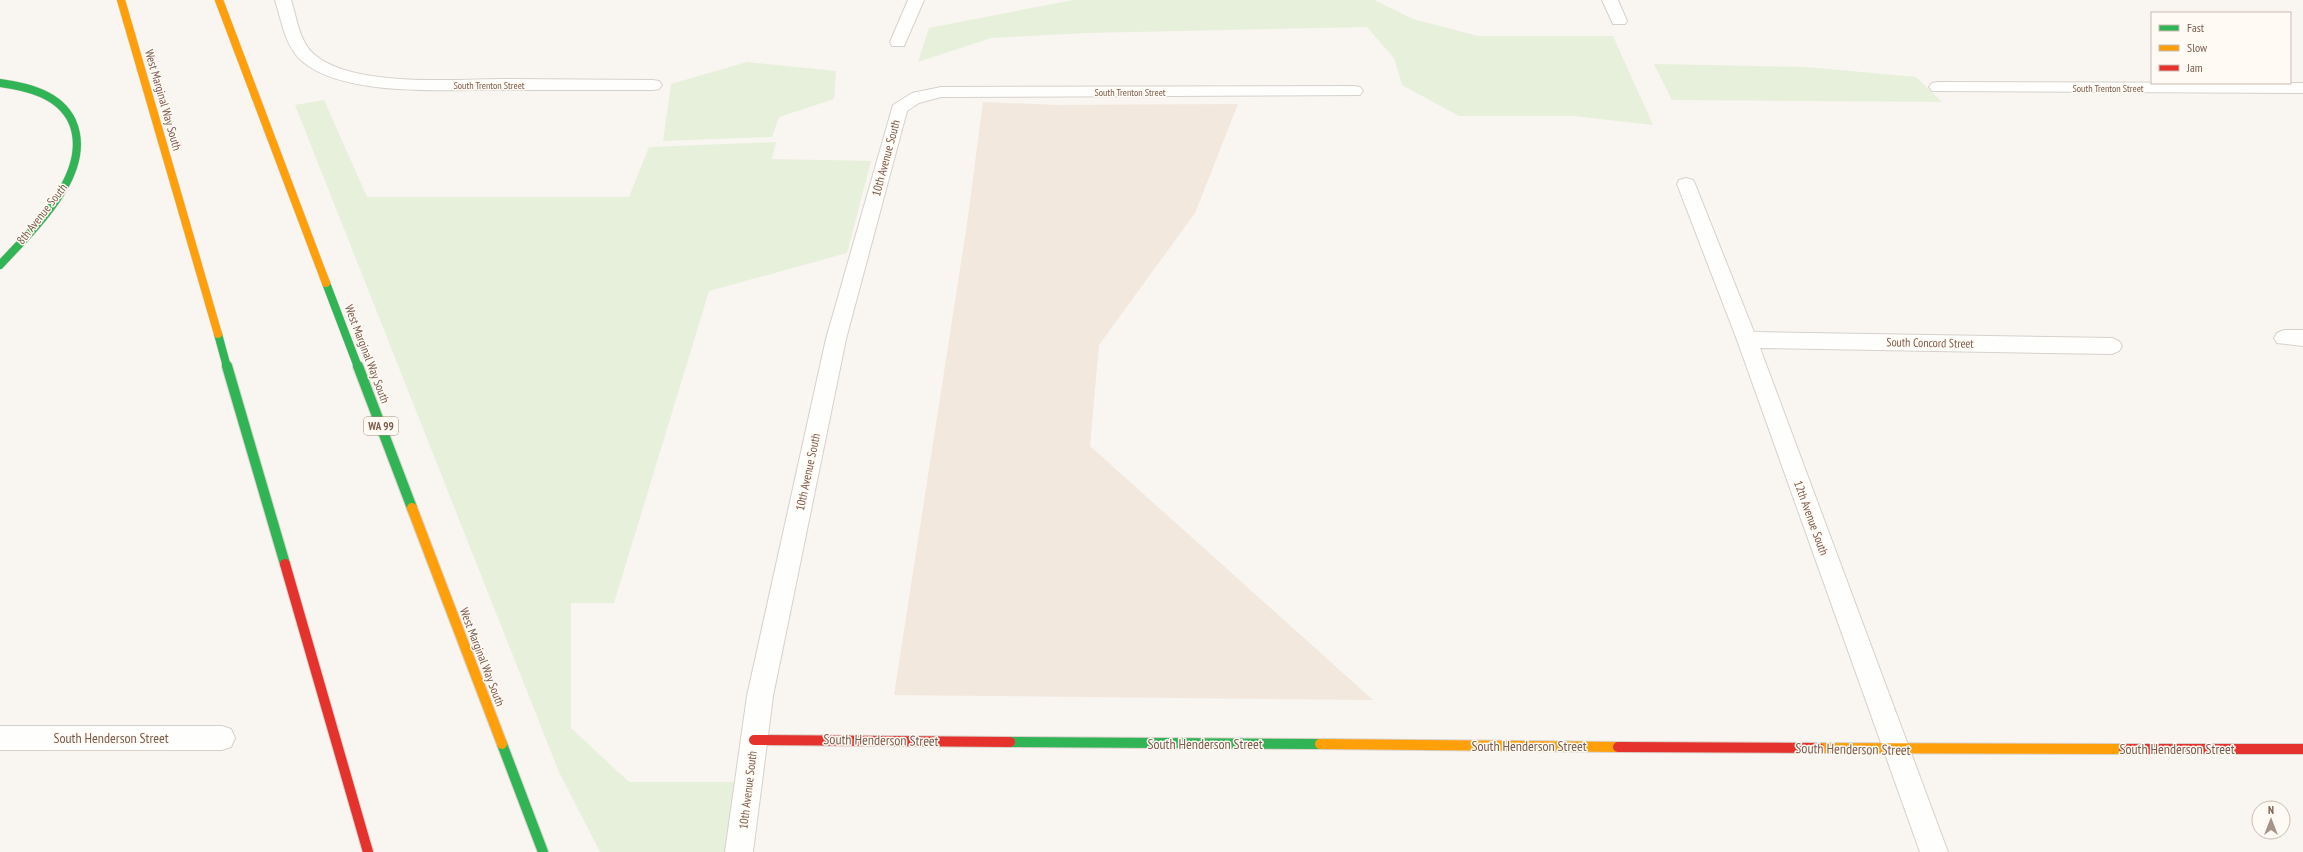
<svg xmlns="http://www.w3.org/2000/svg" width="2303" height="852" viewBox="0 0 2303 852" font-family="'PT Sans Narrow',sans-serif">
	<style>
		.residential { fill: #f2e8de }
		.green { fill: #e7f0db }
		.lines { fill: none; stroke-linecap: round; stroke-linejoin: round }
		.street-casing { stroke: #d7d1cb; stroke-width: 2 }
		.fast-far1-casing { stroke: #d9d2cb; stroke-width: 9 }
		.fast-casing { stroke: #d9d2cb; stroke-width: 12 }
		.slow-far1-casing { stroke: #d9d2cb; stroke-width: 9 }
		.slow-casing { stroke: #d9d2cb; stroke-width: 12 }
		.jam-casing { stroke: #d9d2cb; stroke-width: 12 }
		.street { fill: #fefefd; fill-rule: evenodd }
		.fast-far1 { stroke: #30b455; stroke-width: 8 }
		.fast { stroke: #30b455; stroke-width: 10 }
		.slow-far1 { stroke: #ff9f0a; stroke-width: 8 }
		.slow { stroke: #ff9f0a; stroke-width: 10 }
		.jam { stroke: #e5322d; stroke-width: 10 }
		.labels { text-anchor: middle; stroke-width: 3; stroke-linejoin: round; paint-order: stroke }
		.far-street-label { font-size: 10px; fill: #7a5c4d; stroke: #fffaf3 }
		.shield { fill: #fffaf3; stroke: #a28b7f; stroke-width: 1 }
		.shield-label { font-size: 11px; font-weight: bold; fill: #7a5c4d }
		.street-label { font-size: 12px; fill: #7a5c4d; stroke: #fffaf3 }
		.near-street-label { font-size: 14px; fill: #7a5c4d; stroke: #fffaf3 }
	</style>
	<rect width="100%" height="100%" fill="#f9f5f0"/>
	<!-- residential -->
	<path class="residential" d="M 983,102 L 1056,105 L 1238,104 L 1195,213 L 1099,345 L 1090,446 L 1373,700 L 894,695 L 967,224 Z"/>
	<!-- green -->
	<path class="green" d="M 1073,0 L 1374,0 L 1413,19 L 1478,36 L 1613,36 L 1653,125 L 1574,116 L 1459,116 L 1402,85 L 1394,58 L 1367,27 L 1086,33 L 991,38 L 918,62 L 929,28 Z
		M 747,62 L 836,71 L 834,99 L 779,117 L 772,137 L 663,141 L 671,84 Z
		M 1654,64 L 1806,67 L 1916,77 L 1942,102 L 1672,100 Z
		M 324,100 L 367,197 L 629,197 L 649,147 L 776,142 L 772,159 L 871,161 L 847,253 L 709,291 L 614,603 L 571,603 L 571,728 L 629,782 L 741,782 L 731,852 L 600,852 L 559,772 L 295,105 Z"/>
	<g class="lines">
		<defs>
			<path id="street" d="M 275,0 L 291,0 C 297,18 299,42 315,55 C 354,88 457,79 507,79 C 556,79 604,80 653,80 L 659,81 L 662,85 L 659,89 L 653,90 C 604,90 554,90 505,90 C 450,89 347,98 303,62 C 285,47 282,22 275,0 Z
				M 908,0 L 924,0 L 904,46 L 892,46 L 890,42 Z
				M 1602,0 L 1618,0 L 1627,21 L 1625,24 L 1613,24 Z
				M 1938,82 L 2303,83 L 2303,93 L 1932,91 L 1929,87 L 1932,83 Z
				M 1354,86 L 1360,87 L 1363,91 L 1360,95 L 941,97 L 919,103 L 907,111 L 846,339 L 773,696 L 753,852 L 725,852 L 747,696 L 826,339 L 893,105 L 912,93 L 941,87 Z
				M 1686,178 L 1693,180 L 1695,184 L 1754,332 L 2112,338 L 2119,341 L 2122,346 L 2119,351 L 2112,354 L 1760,348 L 1948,852 L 1920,852 L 1737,340 L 1677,184 L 1679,180 Z
				M 2284,330 L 2303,330 L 2303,346 L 2277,343 L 2274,338 L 2277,333 Z
				M 0,726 L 222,726 L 231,729 L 235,738 L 231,747 L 222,750 L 0,750 Z"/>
			<path id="fast-far1" d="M 0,83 C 28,87 59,94 72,121 C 95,173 32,230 0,265
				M 326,283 L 358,367
				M 218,334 L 227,367"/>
			<path id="fast" d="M 227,366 L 285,564
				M 358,366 L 412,508
				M 1010,742 L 1320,744
				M 502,744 L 543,852"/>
			<path id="slow-far1" d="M 121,0 L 218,334
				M 219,0 L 326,283"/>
			<path id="slow" d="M 412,508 L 502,744
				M 1320,744 L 1618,747
				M 1819,748 L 2124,749"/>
			<path id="jam" d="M 285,564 L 368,852
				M 754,740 L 1010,742
				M 1618,747 L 1819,748
				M 2124,749 L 2303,749"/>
		</defs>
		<!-- street casing -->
		<use href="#street" class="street-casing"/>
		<!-- fast-far1 casing -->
		<use href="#fast-far1" class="fast-far1-casing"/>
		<!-- fast casing -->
		<use href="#fast" class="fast-casing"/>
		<!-- slow-far1 casing -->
		<use href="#slow-far1" class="slow-far1-casing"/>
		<!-- slow casing -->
		<use href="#slow" class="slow-casing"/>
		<!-- jam casing -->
		<use href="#jam" class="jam-casing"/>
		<!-- street -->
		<use href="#street" class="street"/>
		<!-- fast-far1 -->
		<use href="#fast-far1" class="fast-far1"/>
		<!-- fast -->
		<use href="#fast" class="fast"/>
		<!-- slow-far1 -->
		<use href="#slow-far1" class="slow-far1"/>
		<!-- slow -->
		<use href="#slow" class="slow"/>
		<!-- jam -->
		<use href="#jam" class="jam"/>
	</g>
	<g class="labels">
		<!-- far-street labels -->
		<g class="far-street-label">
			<text x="489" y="89">South Trenton Street</text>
			<text x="2108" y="92">South Trenton Street</text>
			<text x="1130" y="96">South Trenton Street</text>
		</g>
		<!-- shield labels -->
		<rect class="shield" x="364" y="417" width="34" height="18" rx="3"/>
		<g class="shield-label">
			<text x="381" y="430">WA 99</text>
		</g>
		<!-- street labels -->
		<g class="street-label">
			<text transform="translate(163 100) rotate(74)" y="4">West Marginal Way South</text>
			<text transform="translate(886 158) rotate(-75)" y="4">10th Avenue South</text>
			<text transform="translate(42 214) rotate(-52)" y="4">8th Avenue South</text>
			<text transform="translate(1930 343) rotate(1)" y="4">South Concord Street</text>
			<text transform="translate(367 354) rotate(69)" y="4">West Marginal Way South</text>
			<text transform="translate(808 472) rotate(-78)" y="4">10th Avenue South</text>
			<text transform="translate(1811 518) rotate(70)" y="4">12th Avenue South</text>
			<text transform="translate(482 657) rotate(69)" y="4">West Marginal Way South</text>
			<text transform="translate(748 790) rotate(-83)" y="4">10th Avenue South</text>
		</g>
		<!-- near-street labels -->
		<g class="near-street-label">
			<text x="111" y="743">South Henderson Street</text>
			<text transform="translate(881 740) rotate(1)" y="5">South Henderson Street</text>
			<text x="1205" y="749">South Henderson Street</text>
			<text x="1529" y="751">South Henderson Street</text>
			<text transform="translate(1853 749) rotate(1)" y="5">South Henderson Street</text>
			<text x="2177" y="754">South Henderson Street</text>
		</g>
	</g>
	<!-- legend -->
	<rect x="2151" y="12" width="140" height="72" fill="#fffaf3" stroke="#cabbb1"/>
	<rect x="2159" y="25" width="20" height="6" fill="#30b455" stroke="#cabbb1"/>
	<text x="2187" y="32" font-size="12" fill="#7a5c4d">Fast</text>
	<rect x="2159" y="45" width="20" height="6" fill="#ff9f0a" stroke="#cabbb1"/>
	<text x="2187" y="52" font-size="12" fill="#7a5c4d">Slow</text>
	<rect x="2159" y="65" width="20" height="6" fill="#e5322d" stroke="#cabbb1"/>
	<text x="2187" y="72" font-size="12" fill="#7a5c4d">Jam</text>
	<!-- north arrow -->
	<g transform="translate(2271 820)"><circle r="19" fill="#fffaf3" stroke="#cabbb1"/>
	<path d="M0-3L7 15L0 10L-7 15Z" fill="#a69286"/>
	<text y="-6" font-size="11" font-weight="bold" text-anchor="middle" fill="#7a5c4d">N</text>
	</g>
</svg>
